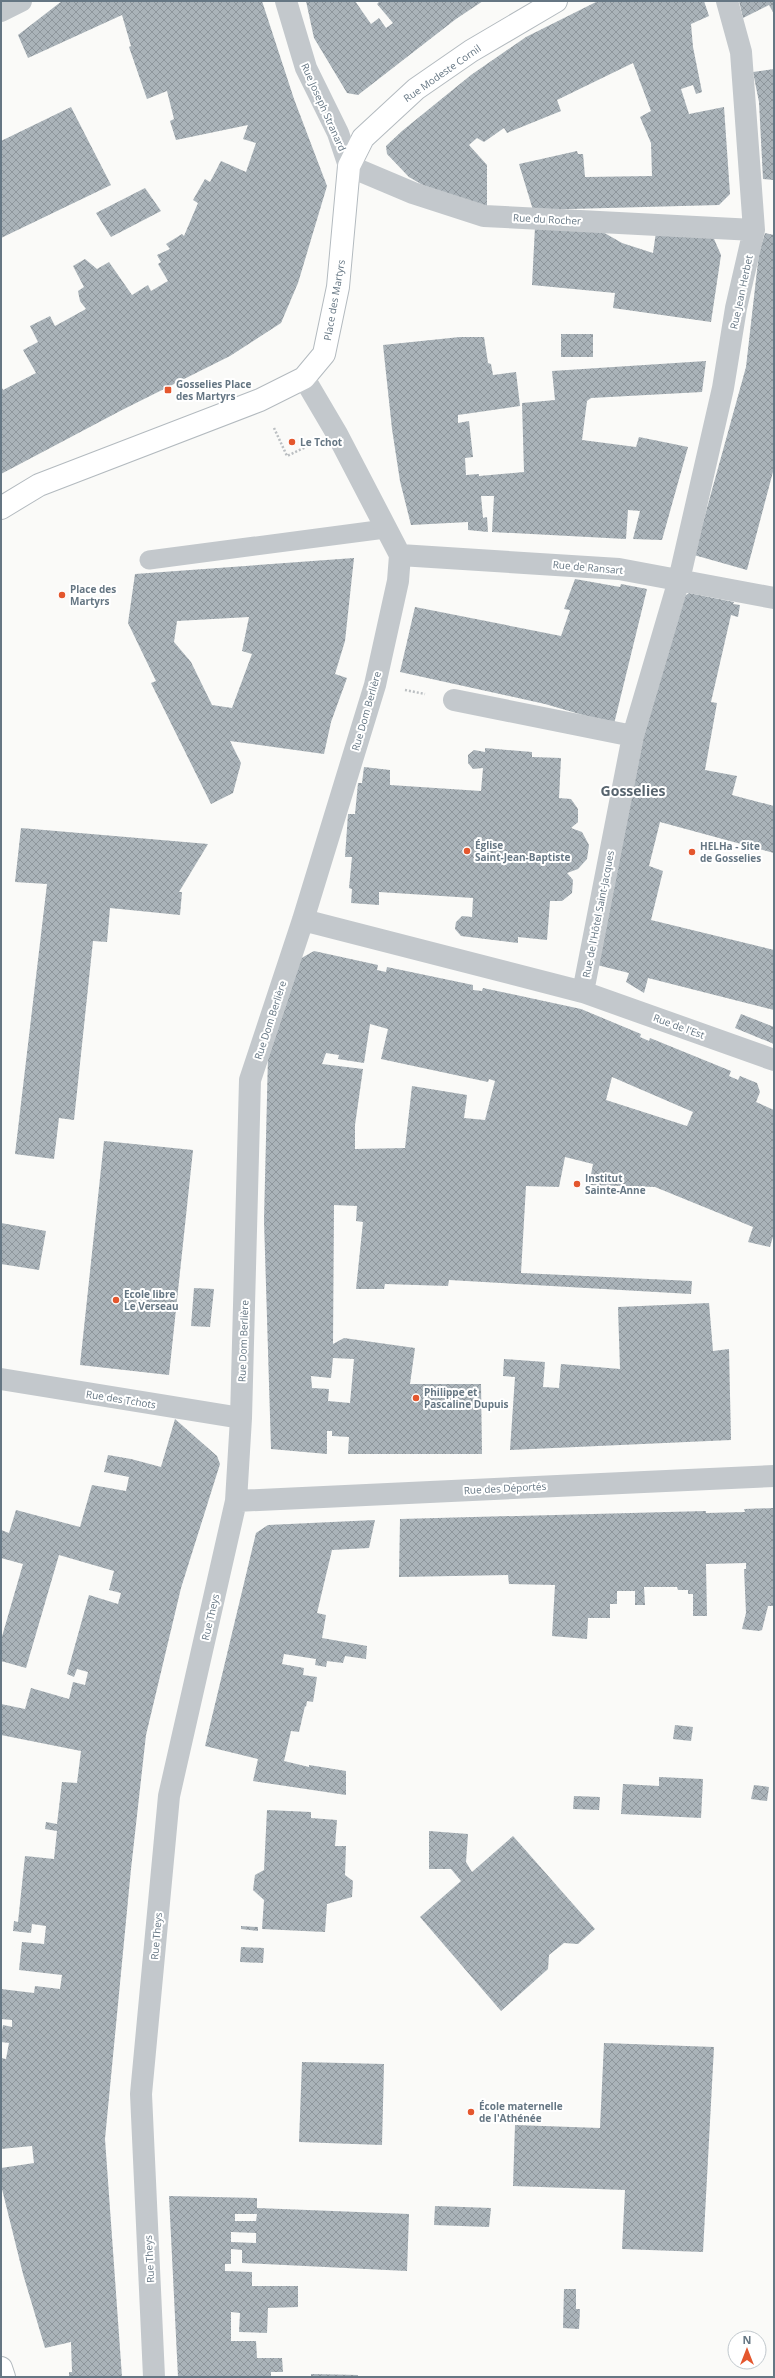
<svg xmlns="http://www.w3.org/2000/svg" width="775" height="2378" viewBox="0 0 775 2378" font-family="'Open Sans',sans-serif">
	<style>
		.building { fill: url(#building-cross-hatch); fill-rule: evenodd }
		.lines { fill: none; stroke-linecap: round; stroke-linejoin: round }
		.secondary-casing { stroke: #b3babf; stroke-width: 24 }
		.path { stroke: #bbbfc2; stroke-width: 2.5; stroke-dasharray: 2 2; stroke-linecap: butt }
		.lane { stroke: #c3c8cc; stroke-width: 19 }
		.street { stroke: #c3c8cc; stroke-width: 22 }
		.secondary { stroke: #fff; stroke-width: 22 }
		.poi-dot { fill: #e4572e; stroke: #fff; stroke-width: 1.5 }
		.labels { text-anchor: middle; stroke-width: 4; stroke-linejoin: round; paint-order: stroke }
		.street-label { font-size: 10px; fill: #657683; stroke: #fff }
		.poi-label { font-size: 10px; font-weight: bold; fill: #657683; stroke: #fff; text-anchor: start }
		.district-label { font-size: 14px; font-weight: bold; fill: #57646e; stroke: #fff }
	</style>
	<defs>
		<pattern id="building-cross-hatch" width="8" height="8" patternUnits="userSpaceOnUse"><rect width="8" height="8" fill="#aab3b9"/><path d="M0 0l8 8M0 8l8-8" fill="none" stroke="#8e969c"/></pattern>
	</defs>
	<rect width="100%" height="100%" fill="#fafaf8"/>
	<!-- building -->
	<path class="building" d="M 62,1 L 262,1 L 294,99 L 327,186 L 298,283 L 281,323 L 230,356 L 122,410 L 1,474 L 1,386 L 3,390 L 36,373 L 23,350 L 38,342 L 30,326 L 50,316 L 55,326 L 86,309 L 80,301 L 78,291 L 84,287 L 73,266 L 85,259 L 97,269 L 109,262 L 132,295 L 148,285 L 151,291 L 168,281 L 158,264 L 161,262 L 157,255 L 170,249 L 166,244 L 182,234 L 184,236 L 198,203 L 193,200 L 205,179 L 210,182 L 221,161 L 246,172 L 256,143 L 243,139 L 248,125 L 176,140 L 170,121 L 174,119 L 167,91 L 147,99 L 129,47 L 131,46 L 122,15 L 28,58 L 18,35 Z
		M 306,1 L 355,1 L 371,24 L 379,18 L 386,28 L 393,23 L 377,4 L 380,1 L 483,1 L 456,19 L 358,95 L 347,93 L 314,38 Z
		M 598,1 L 704,1 L 709,16 L 691,24 L 693,47 L 702,92 L 696,94 L 693,85 L 681,89 L 689,114 L 724,107 L 730,194 L 719,205 L 533,210 L 519,164 L 577,151 L 578,154 L 583,154 L 585,177 L 652,176 L 651,143 L 640,117 L 651,111 L 633,63 L 557,100 L 561,111 L 507,133 L 504,128 L 484,142 L 477,138 L 469,145 L 487,165 L 487,210 L 431,190 L 409,177 L 387,154 L 386,146 L 402,131 L 471,75 L 526,37 Z
		M 739,1 L 774,1 L 774,14 L 769,5 L 743,18 Z
		M 774,69 L 774,180 L 763,179 L 759,102 L 753,72 Z
		M 71,107 L 111,185 L 1,238 L 1,141 Z
		M 145,188 L 161,211 L 111,237 L 96,213 Z
		M 535,227 L 601,231 L 622,243 L 653,253 L 656,232 L 711,232 L 721,255 L 711,322 L 613,308 L 615,293 L 532,285 Z
		M 765,233 L 774,235 L 774,468 L 747,570 L 694,555 L 746,367 L 759,253 Z
		M 561,334 L 593,334 L 593,357 L 561,357 Z
		M 460,337 L 484,337 L 488,363 L 491,364 L 493,375 L 516,372 L 520,406 L 458,415 L 458,423 L 469,421 L 473,457 L 465,458 L 466,475 L 479,474 L 479,476 L 524,472 L 522,403 L 555,400 L 552,371 L 706,361 L 702,392 L 591,398 L 587,401 L 582,440 L 636,447 L 639,437 L 688,447 L 662,540 L 633,539 L 640,511 L 628,510 L 626,539 L 492,532 L 494,496 L 481,496 L 483,518 L 487,517 L 488,532 L 468,530 L 468,522 L 411,525 L 400,481 L 392,429 L 383,345 Z
		M 354,558 L 345,641 L 335,674 L 347,678 L 331,722 L 324,754 L 230,741 L 241,763 L 233,793 L 211,804 L 151,683 L 156,681 L 128,623 L 135,574 ZM 249,617 L 242,651 L 252,654 L 232,708 L 212,705 L 191,662 L 174,642 L 177,621 Z
		M 575,579 L 620,587 L 621,584 L 647,589 L 614,724 L 545,704 L 400,672 L 415,607 L 561,636 L 570,610 L 564,609 Z
		M 689,593 L 734,602 L 733,604 L 740,605 L 738,617 L 731,615 L 711,702 L 717,703 L 705,770 L 737,776 L 732,795 L 774,806 L 774,853 L 660,822 L 649,866 L 663,871 L 651,920 L 774,950 L 774,1010 L 648,978 L 644,993 L 626,982 L 629,973 L 597,965 L 653,688 L 676,602 Z
		M 485,748 L 532,752 L 532,757 L 561,758 L 559,798 L 571,799 L 578,809 L 578,822 L 571,828 L 582,832 L 589,845 L 587,859 L 578,869 L 567,873 L 573,880 L 572,893 L 562,901 L 550,901 L 547,940 L 518,937 L 518,943 L 461,936 L 455,929 L 456,922 L 462,916 L 472,917 L 473,898 L 379,892 L 379,905 L 351,903 L 352,889 L 349,888 L 352,857 L 345,857 L 348,814 L 355,814 L 358,783 L 362,783 L 364,767 L 390,770 L 390,785 L 481,791 L 483,768 L 473,769 L 468,763 L 468,755 L 474,750 L 485,752 Z
		M 21,828 L 208,844 L 179,892 L 182,892 L 180,915 L 110,908 L 107,942 L 93,941 L 74,1120 L 59,1118 L 54,1159 L 15,1154 L 47,884 L 15,882 Z
		M 314,951 L 378,965 L 377,970 L 386,972 L 387,967 L 473,985 L 473,990 L 482,991 L 483,988 L 581,1009 L 641,1034 L 640,1037 L 649,1041 L 650,1038 L 731,1071 L 729,1076 L 738,1080 L 740,1076 L 757,1083 L 760,1092 L 756,1102 L 774,1110 L 774,1233 L 770,1247 L 748,1242 L 753,1227 L 655,1187 L 589,1185 L 593,1164 L 565,1157 L 559,1187 L 526,1186 L 521,1273 L 692,1281 L 691,1294 L 449,1280 L 448,1286 L 385,1284 L 384,1289 L 356,1289 L 363,1222 L 356,1221 L 357,1206 L 334,1205 L 333,1344 L 344,1338 L 415,1348 L 410,1384 L 481,1384 L 482,1454 L 348,1454 L 349,1437 L 332,1436 L 332,1431 L 327,1431 L 327,1454 L 271,1449 L 264,1220 L 268,1056 L 298,960 ZM 370,1024 L 388,1029 L 381,1059 L 488,1082 L 489,1079 L 495,1081 L 485,1120 L 464,1118 L 467,1095 L 412,1086 L 405,1148 L 355,1149 L 355,1125 L 363,1069 L 322,1064 L 326,1053 L 339,1055 L 338,1059 L 364,1063 ZM 612,1077 L 693,1112 L 687,1126 L 606,1100 ZM 333,1358 L 354,1359 L 350,1403 L 328,1401 L 329,1389 L 312,1388 L 311,1376 L 331,1378 Z
		M 741,1014 L 774,1027 L 774,1044 L 735,1028 Z
		M 104,1141 L 193,1150 L 169,1375 L 80,1365 Z
		M 1,1223 L 46,1231 L 39,1270 L 1,1264 Z
		M 194,1288 L 214,1289 L 210,1327 L 191,1326 Z
		M 709,1303 L 713,1351 L 729,1349 L 731,1440 L 510,1450 L 515,1377 L 503,1376 L 504,1359 L 545,1362 L 543,1387 L 559,1388 L 561,1364 L 620,1369 L 618,1307 Z
		M 175,1419 L 217,1456 L 220,1464 L 181,1588 L 146,1735 L 131,1869 L 105,2139 L 122,2377 L 69,2377 L 69,2372 L 72,2372 L 71,2342 L 45,2348 L 23,2274 L 1,2185 L 1,2168 L 34,2163 L 32,2146 L 1,2149 L 1,2058 L 6,2059 L 9,2043 L 1,2042 L 1,2038 L 3,2025 L 12,2027 L 12,2020 L 1,2019 L 1,1989 L 34,1993 L 35,1986 L 60,1989 L 62,1975 L 19,1970 L 22,1942 L 44,1944 L 46,1926 L 32,1924 L 31,1933 L 13,1931 L 14,1921 L 18,1922 L 25,1856 L 54,1859 L 57,1831 L 45,1829 L 46,1822 L 57,1824 L 62,1782 L 77,1783 L 81,1751 L 1,1735 L 1,1704 L 25,1709 L 31,1688 L 69,1699 L 73,1682 L 85,1685 L 88,1672 L 77,1669 L 74,1677 L 67,1674 L 89,1595 L 118,1604 L 121,1593 L 109,1590 L 114,1571 L 59,1555 L 26,1668 L 1,1661 L 1,1640 L 23,1564 L 1,1558 L 1,1530 L 9,1533 L 16,1510 L 80,1527 L 92,1485 L 126,1491 L 129,1477 L 104,1472 L 108,1455 L 131,1459 L 161,1467 Z
		M 774,1508 L 774,1611 L 773,1606 L 768,1606 L 762,1630 L 759,1631 L 742,1629 L 746,1613 L 744,1569 L 746,1569 L 746,1563 L 706,1564 L 707,1616 L 693,1616 L 693,1594 L 688,1594 L 688,1590 L 678,1590 L 677,1587 L 644,1587 L 645,1605 L 635,1605 L 635,1591 L 617,1591 L 617,1604 L 610,1604 L 610,1618 L 588,1618 L 587,1639 L 552,1636 L 555,1585 L 509,1584 L 508,1575 L 399,1577 L 400,1519 L 706,1511 L 706,1513 L 745,1512 L 744,1509 Z
		M 375,1520 L 369,1548 L 332,1550 L 317,1613 L 326,1615 L 322,1638 L 367,1646 L 366,1659 L 345,1656 L 343,1663 L 327,1661 L 326,1667 L 315,1665 L 316,1659 L 284,1654 L 282,1664 L 304,1668 L 303,1675 L 317,1677 L 313,1702 L 307,1701 L 306,1707 L 305,1706 L 299,1732 L 291,1731 L 284,1761 L 309,1767 L 309,1765 L 346,1771 L 346,1795 L 253,1781 L 258,1759 L 205,1746 L 256,1533 L 268,1525 Z
		M 675,1725 L 693,1727 L 691,1741 L 673,1739 Z
		M 659,1777 L 703,1779 L 701,1818 L 621,1814 L 623,1784 L 659,1786 Z
		M 754,1785 L 769,1787 L 767,1801 L 751,1799 Z
		M 574,1796 L 600,1797 L 599,1810 L 573,1809 Z
		M 267,1810 L 311,1812 L 311,1818 L 337,1820 L 335,1846 L 346,1846 L 345,1875 L 353,1881 L 352,1897 L 327,1904 L 325,1932 L 262,1929 L 264,1900 L 253,1890 L 255,1875 L 264,1870 Z
		M 429,1831 L 468,1834 L 466,1862 L 472,1872 L 513,1836 L 595,1929 L 578,1944 L 564,1943 L 549,1955 L 548,1969 L 501,2011 L 420,1917 L 461,1881 L 451,1869 L 429,1869 Z
		M 241,1926 L 258,1927 L 258,1931 L 241,1929 Z
		M 241,1947 L 264,1948 L 263,1963 L 240,1962 Z
		M 604,2043 L 714,2047 L 703,2252 L 622,2249 L 625,2190 L 513,2186 L 515,2125 L 600,2128 Z
		M 302,2062 L 384,2064 L 382,2145 L 299,2142 Z
		M 169,2196 L 257,2198 L 257,2208 L 409,2214 L 407,2271 L 242,2263 L 242,2250 L 231,2249 L 231,2264 L 225,2264 L 225,2271 L 252,2272 L 252,2286 L 298,2286 L 298,2307 L 268,2308 L 267,2333 L 239,2332 L 240,2313 L 231,2312 L 231,2341 L 256,2341 L 257,2358 L 282,2358 L 283,2372 L 271,2372 L 271,2377 L 178,2377 ZM 235,2214 L 257,2214 L 256,2221 L 235,2221 ZM 231,2232 L 256,2233 L 256,2243 L 231,2242 Z
		M 435,2206 L 491,2208 L 489,2227 L 434,2225 Z
		M 564,2289 L 576,2289 L 576,2309 L 580,2309 L 579,2329 L 563,2328 Z
		M 311,2374 L 358,2375 L 358,2377 L 311,2377 Z"/>
	<g class="lines">
		<defs>
			<path id="secondary" d="M 1,508 L 39,485 L 260,400 L 304,378 L 324,354 L 338,287 L 349,166 L 363,138 L 416,89 L 471,51 L 556,1
				M 1,2368 L 4,2377"/>
		</defs>
		<!-- secondary casing -->
		<use href="#secondary" class="secondary-casing"/>
		<!-- path -->
		<path class="path" d="M 274,428 L 287,456 L 308,446
			M 405,690 L 425,694"/>
		<!-- lane -->
		<path class="lane" d="M 149,560 L 385,529"/>
		<!-- street -->
		<path class="street" d="M 286,1 L 306,68 L 338,133 L 349,166 L 413,193 L 484,216 L 754,230
			M 1,11 L 21,1
			M 304,378 L 337,434 L 400,555
			M 400,555 L 619,569 L 774,598
			M 454,700 L 633,736
			M 303,920 L 583,992 L 774,1060
			M 583,992 L 633,736 L 679,580 L 723,388 L 736,308 L 754,230 L 741,52 L 727,1
			M 1,1379 L 241,1418
			M 236,1501 L 774,1476
			M 154,2377 L 141,2094 L 169,1796 L 236,1501 L 241,1418 L 250,1080 L 303,920 L 375,685 L 398,581 L 400,555"/>
		<!-- secondary -->
		<use href="#secondary" class="secondary"/>
	</g>
	<!-- markers -->
	<g class="poi-dot">
		<rect x="164" y="386" width="8" height="8" rx="2"/>
		<circle cx="292" cy="442" r="4"/>
		<circle cx="62" cy="595" r="4"/>
		<circle cx="467" cy="851" r="4"/>
		<circle cx="692" cy="852" r="4"/>
		<circle cx="577" cy="1184" r="4"/>
		<circle cx="116" cy="1300" r="4"/>
		<circle cx="416" cy="1398" r="4"/>
		<circle cx="471" cy="2112" r="4"/>
	</g>
	<g class="labels">
		<!-- street labels -->
		<g class="street-label">
			<text transform="translate(442 73) rotate(-35)" y="4">Rue Modeste Cornil</text>
			<text transform="translate(324 107) rotate(66)" y="4">Rue Joseph Stranard</text>
			<text transform="translate(547 219) rotate(3)" y="4">Rue du Rocher</text>
			<text transform="translate(741 292) rotate(-78)" y="4">Rue Jean Herbet</text>
			<text transform="translate(334 300) rotate(-80)" y="4">Place des Martyrs</text>
			<text transform="translate(588 567) rotate(5)" y="4">Rue de Ransart</text>
			<text transform="translate(366 711) rotate(-74)" y="4">Rue Dom Berlière</text>
			<text transform="translate(598 914) rotate(-79)" y="4">Rue de l'Hôtel Saint-Jacques</text>
			<text transform="translate(270 1020) rotate(-72)" y="4">Rue Dom Berlière</text>
			<text transform="translate(679 1026) rotate(20)" y="4">Rue de l'Est</text>
			<text transform="translate(243 1341) rotate(-88)" y="4">Rue Dom Berlière</text>
			<text transform="translate(121 1399) rotate(9)" y="4">Rue des Tchots</text>
			<text transform="translate(505 1488) rotate(-3)" y="4">Rue des Déportés</text>
			<text transform="translate(210 1617) rotate(-77)" y="4">Rue Theys</text>
			<text transform="translate(156 1936) rotate(-85)" y="4">Rue Theys</text>
			<text transform="translate(149 2259) rotate(-93)" y="4">Rue Theys</text>
		</g>
		<!-- poi labels -->
		<g class="poi-label">
			<text x="176" y="388">Gosselies Place<tspan x="176" dy="12">des Martyrs</tspan></text>
			<text x="300" y="446">Le Tchot</text>
			<text x="70" y="593">Place des<tspan x="70" dy="12">Martyrs</tspan></text>
			<text x="475" y="849">Église<tspan x="475" dy="12">Saint-Jean-Baptiste</tspan></text>
			<text x="700" y="850">HELHa - Site<tspan x="700" dy="12">de Gosselies</tspan></text>
			<text x="585" y="1182">Institut<tspan x="585" dy="12">Sainte-Anne</tspan></text>
			<text x="124" y="1298">Ecole libre<tspan x="124" dy="12">Le Verseau</tspan></text>
			<text x="424" y="1396">Philippe et<tspan x="424" dy="12">Pascaline Dupuis</tspan></text>
			<text x="479" y="2110">École maternelle<tspan x="479" dy="12">de l'Athénée</tspan></text>
		</g>
		<!-- district labels -->
		<g class="district-label">
			<text x="633" y="796">Gosselies</text>
		</g>
	</g>
	<!-- border -->
	<rect width="775" height="2378" fill="none" stroke="#657683" stroke-width="4"/>
	<!-- north arrow -->
	<g transform="translate(747 2350)"><circle r="19" fill="#ffffff" stroke="#c1c8cd"/>
	<path d="M0-3L7 15L0 10L-7 15Z" fill="#e4572e"/>
	<text y="-6" font-size="11" font-weight="bold" text-anchor="middle" fill="#657683">N</text>
	</g>
</svg>
